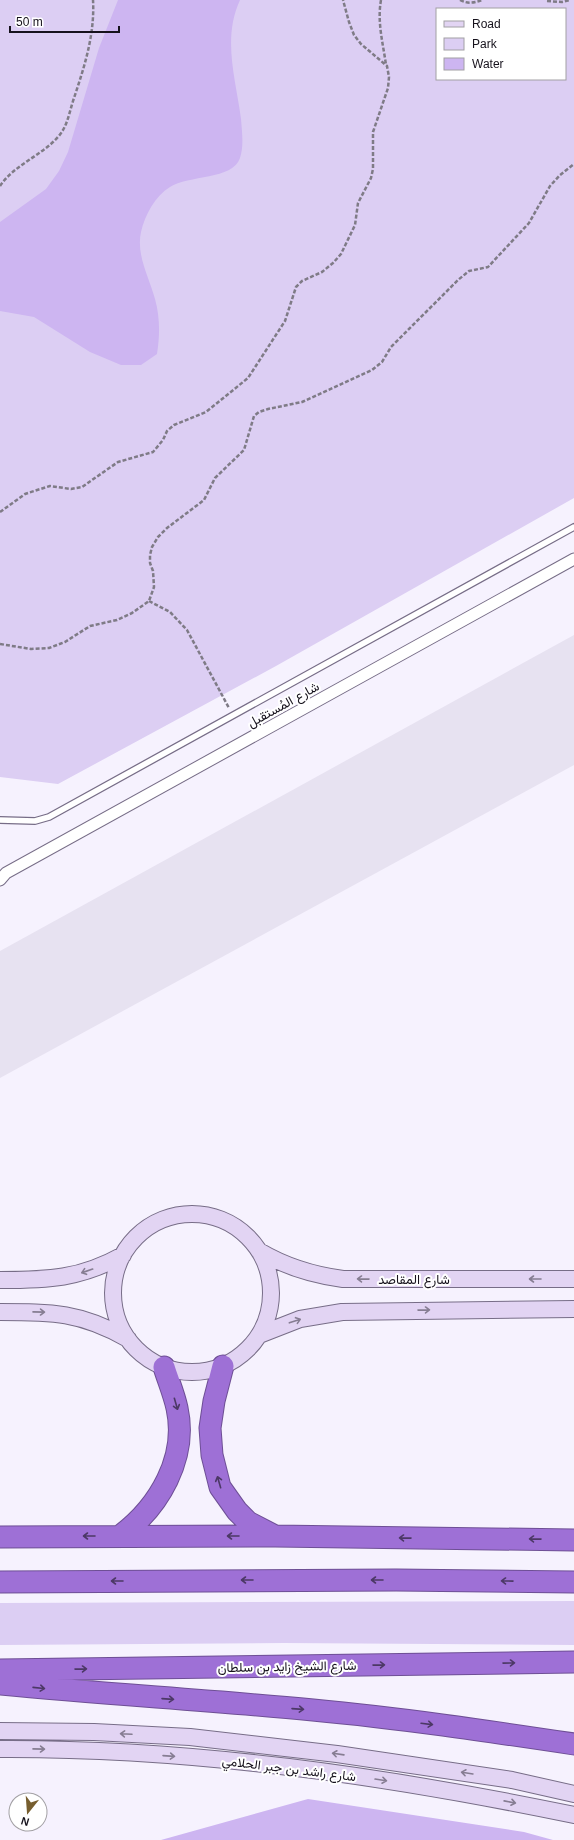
<svg xmlns="http://www.w3.org/2000/svg" width="574" height="1840" viewBox="0 0 574 1840" font-family="Arial,Vazirmatn,sans-serif">
	<style>
		.built { fill: #e7e2f1 }
		.green { fill: #dccef3; fill-rule: evenodd }
		.water { fill: #cdb5f1 }
		.lines { fill: none; stroke-linecap: round; stroke-linejoin: round }
		.lane-casing { stroke: #776d87; stroke-width: 8 }
		.street-casing { stroke: #776d87; stroke-width: 13 }
		.secondary-casing { stroke: #776d87; stroke-width: 18 }
		.highway-casing { stroke: #6e4f95; stroke-width: 23 }
		.path { stroke: #7f7b86; stroke-width: 2.5; stroke-dasharray: 4 2; stroke-linecap: butt }
		.lane { stroke: #fff; stroke-width: 5.5 }
		.street { stroke: #fff; stroke-width: 11 }
		.secondary { stroke: #e2d4f3; stroke-width: 16 }
		.highway { stroke: #9e70d6; stroke-width: 21 }
		.oneway { stroke: #867d92 }
		.oneway2 { stroke: #4c3866 }
		.labels { text-anchor: middle; stroke-width: 4; stroke-linejoin: round; paint-order: stroke }
		.street-label { font-size: 13px; fill: #16121c; stroke: #fff }
	</style>
	<rect width="100%" height="100%" fill="#f6f2fe"/>
	<!-- built -->
	<path class="built" d="M 574,635 L 574,765 L 0,1078 L 0,951 Z"/>
	<!-- green -->
	<path class="green" d="M 0,0 L 574,0 L 574,498 L 276,666 L 58,784 L 0,777 ZM 437,9 L 565,9 L 565,79 L 437,79 Z
		M 574,1601 L 574,1645 L 284,1643 L 0,1645 L 0,1603 Z"/>
	<!-- water -->
	<path class="water" d="M 118,0 L 240,0 C 222,39 236,79 241,119 C 242,132 244,146 240,158 C 233,180 188,175 170,187 C 155,196 145,215 141,232 C 136,255 149,277 155,299 C 160,317 160,335 157,354 L 141,365 L 121,365 L 90,352 L 34,317 L 0,311 L 0,222 L 46,189 L 59,171 L 68,152 L 99,48 Z
		M 308,1799 L 524,1832 L 553,1840 L 161,1840 Z"/>
	<g class="lines">
		<defs>
			<path id="lane" d="M 0,820 L 35,821 L 49,817 L 574,527"/>
			<path id="street" d="M 0,880 L 6,873 L 574,559"/>
			<path id="secondary" d="M113 1293a79 79 0 1 1 158 0a79 79 0 1 1-158 0Z
				M 259,1251 C 286,1267 312,1275 343,1279 L 574,1279
				M 0,1280 C 48,1280 80,1279 123,1255
				M 0,1312 C 52,1312 81,1312 128,1339
				M 259,1335 L 300,1319 L 342,1312 L 574,1309
				M 0,1731 L 94,1732 L 190,1737 L 337,1754 L 512,1780 L 574,1794
				M 0,1749 C 193,1748 386,1776 574,1815"/>
			<path id="highway" d="M 223,1366 L 214,1401 L 210,1428 L 212,1455 L 220,1487 L 237,1511 L 248,1522 L 273,1535
				M 120,1536 C 159,1507 188,1458 177,1408 C 174,1394 168,1380 164,1367
				M 0,1537 L 275,1536 L 574,1540
				M 0,1582 L 396,1580 L 574,1582
				M 0,1670 L 574,1662
				M 0,1684 C 104,1694 209,1700 313,1710 C 400,1718 487,1731 574,1744"/>
		</defs>
		<!-- lane casing -->
		<use href="#lane" class="lane-casing"/>
		<!-- street casing -->
		<use href="#street" class="street-casing"/>
		<!-- secondary casing -->
		<use href="#secondary" class="secondary-casing"/>
		<!-- highway casing -->
		<use href="#highway" class="highway-casing"/>
		<!-- path -->
		<path class="path" d="M 381,0 C 377,22 383,43 386,65
			M 460,0 C 468,4 474,3 482,0
			M 547,1 L 562,2 L 570,0
			M 0,186 C 14,165 41,156 58,137 C 67,127 69,114 73,101 C 84,68 95,35 93,0
			M 0,512 L 25,494 L 34,491 L 50,486 L 71,489 L 82,487 L 118,462 L 153,452 L 163,440 L 167,431 L 174,425 L 206,412 L 248,378 L 285,321 L 296,287 L 302,281 L 322,272 L 333,263 L 341,254 L 355,225 L 358,203 L 371,178 L 373,169 L 373,132 L 388,88 L 389,77 L 387,66 L 361,44 L 354,35 L 349,22 L 343,0
			M 149,601 L 170,612 L 187,630 L 229,708
			M 0,644 L 31,649 L 49,648 L 65,642 L 90,626 L 117,620 L 132,613 L 149,601 L 154,587 L 153,571 L 150,563 L 150,555 L 152,547 L 158,537 L 167,528 L 204,500 L 215,478 L 244,450 L 254,416 L 259,412 L 268,409 L 302,402 L 372,370 L 382,362 L 391,347 L 458,280 L 469,271 L 488,267 L 529,223 L 550,186 L 560,175 L 574,164"/>
		<!-- lane -->
		<use href="#lane" class="lane"/>
		<!-- street -->
		<use href="#street" class="street"/>
		<!-- secondary -->
		<use href="#secondary" class="secondary"/>
		<!-- highway -->
		<use href="#highway" class="highway"/>
	</g>
	<!-- one-way arrows -->
	<defs><path id="oneway-shaft" d="M-6 0H5M1.5-3L5.5 0L1.5 3" fill="none" stroke-width="1.6" stroke-linecap="round" stroke-linejoin="round"/></defs>
	<g class="oneway">
		<use href="#oneway-shaft" transform="translate(87 1271) rotate(161)"/>
		<use href="#oneway-shaft" transform="translate(363 1279) rotate(-179)"/>
		<use href="#oneway-shaft" transform="translate(535 1279) rotate(180)"/>
		<use href="#oneway-shaft" transform="translate(424 1310) rotate(-1)"/>
		<use href="#oneway-shaft" transform="translate(39 1312) rotate(1)"/>
		<use href="#oneway-shaft" transform="translate(295 1321) rotate(-18)"/>
		<use href="#oneway-shaft" transform="translate(126 1734) rotate(-177)"/>
		<use href="#oneway-shaft" transform="translate(39 1749) rotate(1)"/>
		<use href="#oneway-shaft" transform="translate(338 1754) rotate(-172)"/>
		<use href="#oneway-shaft" transform="translate(169 1756) rotate(4)"/>
		<use href="#oneway-shaft" transform="translate(467 1773) rotate(-171)"/>
		<use href="#oneway-shaft" transform="translate(381 1780) rotate(9)"/>
		<use href="#oneway-shaft" transform="translate(510 1802) rotate(11)"/>
	</g>
	<g class="oneway2">
		<use href="#oneway-shaft" transform="translate(176 1404) rotate(74)"/>
		<use href="#oneway-shaft" transform="translate(219 1482) rotate(-106)"/>
		<use href="#oneway-shaft" transform="translate(89 1536) rotate(180)"/>
		<use href="#oneway-shaft" transform="translate(233 1536) rotate(-180)"/>
		<use href="#oneway-shaft" transform="translate(405 1538) rotate(-179)"/>
		<use href="#oneway-shaft" transform="translate(535 1539) rotate(-179)"/>
		<use href="#oneway-shaft" transform="translate(247 1580) rotate(180)"/>
		<use href="#oneway-shaft" transform="translate(377 1580) rotate(180)"/>
		<use href="#oneway-shaft" transform="translate(117 1581) rotate(180)"/>
		<use href="#oneway-shaft" transform="translate(507 1581) rotate(-179)"/>
		<use href="#oneway-shaft" transform="translate(509 1663) rotate(-1)"/>
		<use href="#oneway-shaft" transform="translate(379 1665) rotate(-1)"/>
		<use href="#oneway-shaft" transform="translate(81 1669) rotate(-1)"/>
		<use href="#oneway-shaft" transform="translate(39 1688) rotate(6)"/>
		<use href="#oneway-shaft" transform="translate(168 1699) rotate(4)"/>
		<use href="#oneway-shaft" transform="translate(298 1709) rotate(4)"/>
		<use href="#oneway-shaft" transform="translate(427 1724) rotate(7)"/>
	</g>
	<g class="labels">
		<!-- street labels -->
		<g class="street-label">
			<text transform="translate(283 704) rotate(-29)" y="5">شارع المُستقبل</text>
			<text x="414" y="1284">شارع المقاصد</text>
			<text transform="translate(287 1666) rotate(-1)" y="5">شارع الشيخ زايد بن سلطان</text>
			<text transform="translate(289 1768) rotate(7)" y="5">شارع راشد بن جبر الحلامي</text>
		</g>
	</g>
	<!-- legend -->
	<rect x="436" y="8" width="130" height="72" fill="#ffffff" stroke="#a2a0a4"/>
	<rect x="444" y="21" width="20" height="6" fill="#e2d4f3" stroke="#a2a0a4"/>
	<text x="472" y="28" font-size="12" fill="#16121c">Road</text>
	<rect x="444" y="38" width="20" height="12" fill="#dccef3" stroke="#a2a0a4"/>
	<text x="472" y="48" font-size="12" fill="#16121c">Park</text>
	<rect x="444" y="58" width="20" height="12" fill="#cdb5f1" stroke="#a2a0a4"/>
	<text x="472" y="68" font-size="12" fill="#16121c">Water</text>
	<!-- north arrow -->
	<g transform="translate(28 1812) rotate(197)"><circle r="19" fill="#ffffff" stroke="#a2a0a4"/>
	<path d="M0-3L7 15L0 10L-7 15Z" fill="#775e2f"/>
	<text y="-6" font-size="11" font-weight="bold" text-anchor="middle" fill="#16121c">N</text>
	</g>
	<!-- scale -->
	<path d="M10 26v6h109v-6" fill="none" stroke="#16121c" stroke-width="2"/>
	<text x="16" y="26" font-size="12" fill="#16121c" stroke="#ffffff" stroke-width="3" paint-order="stroke">50 m</text>
</svg>
